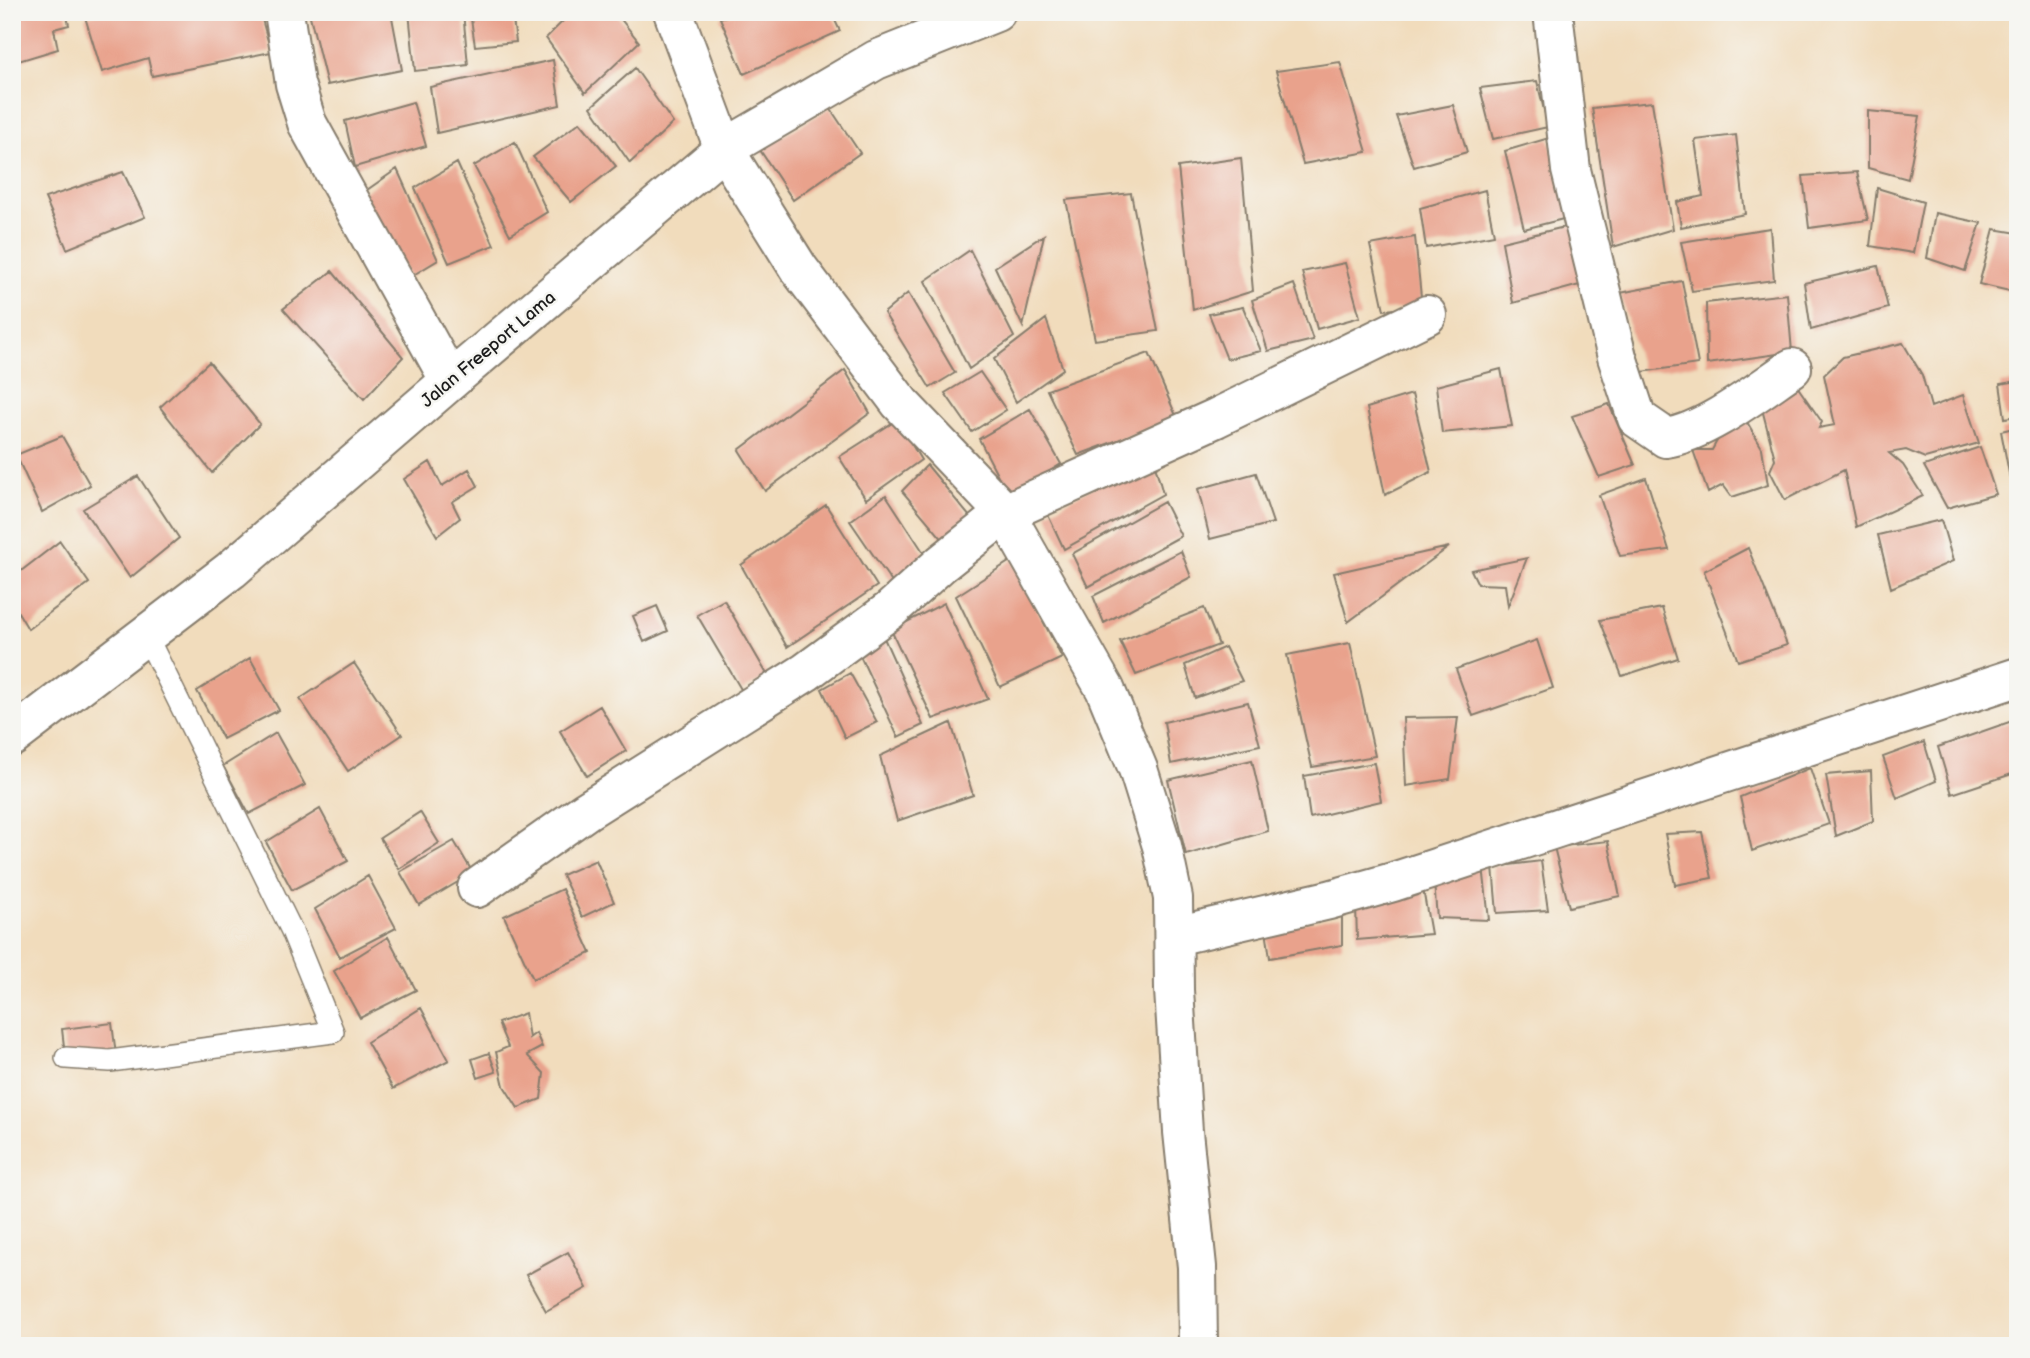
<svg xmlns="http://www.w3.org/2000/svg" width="2030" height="1358" viewBox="0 0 2030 1358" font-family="'Balsamiq Sans',sans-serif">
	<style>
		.building { fill: #e9a28c }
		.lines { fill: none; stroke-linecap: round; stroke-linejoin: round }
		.service-casing { stroke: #867c6c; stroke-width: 24 }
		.minor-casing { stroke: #867c6c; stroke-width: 42 }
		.tertiary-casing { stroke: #867c6c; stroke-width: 42 }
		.service { stroke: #fff; stroke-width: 21 }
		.minor { stroke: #fff; stroke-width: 38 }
		.tertiary { stroke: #fff; stroke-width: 38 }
		.labels { text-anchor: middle; stroke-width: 5; stroke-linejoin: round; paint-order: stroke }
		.street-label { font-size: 18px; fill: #1c1c1c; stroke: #f6f6f2 }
	</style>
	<rect width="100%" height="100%" fill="#f6f6f2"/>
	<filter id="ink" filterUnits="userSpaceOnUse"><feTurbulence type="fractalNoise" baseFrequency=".0143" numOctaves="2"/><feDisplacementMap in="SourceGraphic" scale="14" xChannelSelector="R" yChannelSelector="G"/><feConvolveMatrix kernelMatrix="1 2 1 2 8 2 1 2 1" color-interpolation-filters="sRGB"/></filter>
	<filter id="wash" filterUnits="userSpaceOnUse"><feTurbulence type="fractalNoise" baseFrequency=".00686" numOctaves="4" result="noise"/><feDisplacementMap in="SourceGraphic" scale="28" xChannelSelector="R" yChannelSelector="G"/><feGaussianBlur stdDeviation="1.57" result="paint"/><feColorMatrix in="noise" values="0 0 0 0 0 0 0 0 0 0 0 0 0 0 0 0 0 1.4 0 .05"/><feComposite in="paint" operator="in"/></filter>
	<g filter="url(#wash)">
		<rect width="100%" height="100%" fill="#f1dcbc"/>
		<g id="blocks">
			<!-- building -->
			<path class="building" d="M 12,12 L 66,12 L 69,25 L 54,29 L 58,49 L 12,63 Z
				M 104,12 L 260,12 L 271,52 L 152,76 L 148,58 L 102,72 L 85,17 Z
				M 309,12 L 391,12 L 402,70 L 327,85 Z
				M 409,12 L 463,12 L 468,65 L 415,71 Z
				M 470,12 L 512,12 L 516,42 L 475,46 Z
				M 572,12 L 615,12 L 639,42 L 585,93 L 546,38 Z
				M 739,12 L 831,12 L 840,31 L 744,74 L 720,18 Z
				M 553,60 L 560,105 L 437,133 L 430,87 Z
				M 1340,62 L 1367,152 L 1303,164 L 1276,71 Z
				M 635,68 L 673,123 L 630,163 L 591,107 Z
				M 1537,81 L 1548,127 L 1493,139 L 1480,88 Z
				M 413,102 L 426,146 L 355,167 L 345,121 Z
				M 1652,102 L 1673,229 L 1613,247 L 1592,108 Z
				M 1453,105 L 1467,152 L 1414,167 L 1396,116 Z
				M 830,108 L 860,153 L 793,200 L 760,150 Z
				M 1868,111 L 1920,116 L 1908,179 L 1868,168 Z
				M 580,122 L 616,166 L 571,202 L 533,157 Z
				M 1736,135 L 1745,214 L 1681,227 L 1677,202 L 1703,196 L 1695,140 Z
				M 1549,138 L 1571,217 L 1524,229 L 1505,151 Z
				M 515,142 L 547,212 L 510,235 L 474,166 Z
				M 12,146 L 18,146 L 18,224 L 12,225 Z
				M 1241,158 L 1253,291 L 1193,310 L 1178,167 Z
				M 457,163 L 494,245 L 449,263 L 415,188 Z
				M 397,169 L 438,260 L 410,277 L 357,197 Z
				M 123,172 L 145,217 L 67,249 L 45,198 Z
				M 1857,172 L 1868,220 L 1809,228 L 1803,176 Z
				M 1877,188 L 1923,202 L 1913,253 L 1870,246 Z
				M 1485,190 L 1494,235 L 1426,248 L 1420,208 Z
				M 1131,193 L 1158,331 L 1095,340 L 1066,200 Z
				M 1935,213 L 1981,223 L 1965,271 L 1927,258 Z
				M 1573,225 L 1587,283 L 1513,303 L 1502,242 Z
				M 1770,228 L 1774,280 L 1692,291 L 1681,242 Z
				M 1994,229 L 2018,233 L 2018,293 L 1979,284 Z
				M 1044,235 L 1023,327 L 995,267 Z
				M 1415,237 L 1422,307 L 1384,310 L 1370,245 Z
				M 20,241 L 21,293 L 12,294 L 12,242 Z
				M 970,250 L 1014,337 L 969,369 L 925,281 Z
				M 1345,263 L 1360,317 L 1317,329 L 1302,272 Z
				M 1878,266 L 1888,308 L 1811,330 L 1804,283 Z
				M 332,271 L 403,357 L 364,399 L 283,309 Z
				M 1682,281 L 1698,364 L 1642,372 L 1620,293 Z
				M 1294,284 L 1313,340 L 1268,351 L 1252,300 Z
				M 908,293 L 955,373 L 930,388 L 884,313 Z
				M 1787,294 L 1792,352 L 1707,364 L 1706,303 Z
				M 1243,307 L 1261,351 L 1227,359 L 1209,314 Z
				M 1046,319 L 1063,369 L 1016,402 L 994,359 Z
				M 1903,343 L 1922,375 L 1931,407 L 1963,395 L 1979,443 L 1925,458 L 1906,450 L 1889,453 L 1903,465 L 1923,496 L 1856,527 L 1844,470 L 1785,500 L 1770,471 L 1775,459 L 1761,405 L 1797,386 L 1822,422 L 1819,428 L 1835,425 L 1824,375 L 1843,357 Z
				M 1149,353 L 1177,418 L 1078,455 L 1047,390 Z
				M 209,362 L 260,424 L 212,473 L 160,407 Z
				M 1501,369 L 1512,426 L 1442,433 L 1436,386 Z
				M 845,370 L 870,413 L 765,491 L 739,450 Z
				M 980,372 L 1006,410 L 972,432 L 945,393 Z
				M 2018,381 L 2018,416 L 2005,418 L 2000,384 Z
				M 1412,394 L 1431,472 L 1385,495 L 1367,408 Z
				M 1609,404 L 1635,465 L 1599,477 L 1572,416 Z
				M 1030,409 L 1061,464 L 1009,497 L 979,439 Z
				M 897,420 L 921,460 L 866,499 L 839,457 Z
				M 1747,422 L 1762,448 L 1768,485 L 1732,497 L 1723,485 L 1708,493 L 1693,450 L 1712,450 L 1718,439 Z
				M 2018,427 L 2018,487 L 2012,489 L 2001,431 Z
				M 62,436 L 90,485 L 42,512 L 16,455 Z
				M 1980,447 L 1996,494 L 1947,508 L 1924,466 Z
				M 1152,454 L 1163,494 L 1064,549 L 1047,513 Z
				M 430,462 L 442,486 L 469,469 L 478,486 L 452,502 L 460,518 L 437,536 L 404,479 Z
				M 927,465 L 975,523 L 944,541 L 902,491 Z
				M 1256,473 L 1273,523 L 1210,539 L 1198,489 Z
				M 138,476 L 179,538 L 130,578 L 83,509 Z
				M 1646,478 L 1669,550 L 1620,556 L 1599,495 Z
				M 886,495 L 924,553 L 893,584 L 850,521 Z
				M 1164,502 L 1181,536 L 1088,587 L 1072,554 Z
				M 826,505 L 877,586 L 787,647 L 741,565 Z
				M 1941,520 L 1953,561 L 1891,588 L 1878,535 Z
				M 60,541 L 89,583 L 28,629 L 12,602 L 12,578 Z
				M 1449,547 L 1348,622 L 1334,573 Z
				M 1748,548 L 1787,645 L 1738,661 L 1704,571 Z
				M 1181,551 L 1191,577 L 1104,623 L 1093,596 Z
				M 1527,558 L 1508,606 L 1505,585 L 1478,584 L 1471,570 Z
				M 1012,560 L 1062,658 L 1000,687 L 956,596 Z
				M 724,600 L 768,676 L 742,691 L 697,615 Z
				M 944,603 L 988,699 L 933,719 L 891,630 Z
				M 657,606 L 668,631 L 644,642 L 633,616 Z
				M 1204,608 L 1219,645 L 1136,675 L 1120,641 Z
				M 1662,608 L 1678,658 L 1622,676 L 1600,620 Z
				M 884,638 L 923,725 L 898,737 L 856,647 Z
				M 1537,640 L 1553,688 L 1473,716 L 1456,669 Z
				M 1350,643 L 1375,756 L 1312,767 L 1287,655 Z
				M 1225,647 L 1242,681 L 1195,698 L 1185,665 Z
				M 250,658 L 279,710 L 223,739 L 197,691 Z
				M 354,663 L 402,735 L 348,771 L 300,699 Z
				M 850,673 L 877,722 L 845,738 L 822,689 Z
				M 1248,702 L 1260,745 L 1171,764 L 1164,722 Z
				M 600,706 L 626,751 L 587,776 L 560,731 Z
				M 1458,717 L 1450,779 L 1406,786 L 1403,718 Z
				M 2012,721 L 2018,742 L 2018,772 L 1952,794 L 1938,747 Z
				M 951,723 L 973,795 L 897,821 L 880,756 Z
				M 276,733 L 305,785 L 249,814 L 223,766 Z
				M 1924,742 L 1936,781 L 1897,798 L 1883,757 Z
				M 1252,760 L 1268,831 L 1186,855 L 1168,780 Z
				M 1374,763 L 1381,801 L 1310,818 L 1304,776 Z
				M 1810,768 L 1829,824 L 1752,851 L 1740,797 Z
				M 1871,771 L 1873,821 L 1836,836 L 1826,775 Z
				M 320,809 L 348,861 L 292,890 L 266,842 Z
				M 420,812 L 439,843 L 399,869 L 380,838 Z
				M 1702,832 L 1712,878 L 1675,885 L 1665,834 Z
				M 454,841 L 473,873 L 419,905 L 400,872 Z
				M 1608,841 L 1620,896 L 1569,907 L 1554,847 Z
				M 596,860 L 614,902 L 582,917 L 562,875 Z
				M 1541,861 L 1548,910 L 1497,913 L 1493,867 Z
				M 1483,866 L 1489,920 L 1437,918 L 1434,882 Z
				M 368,876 L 396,928 L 340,957 L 315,909 Z
				M 562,889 L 591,953 L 533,979 L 504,916 Z
				M 1423,889 L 1431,934 L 1357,940 L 1356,905 Z
				M 1342,916 L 1342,945 L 1270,958 L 1266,930 Z
				M 388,937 L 416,990 L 360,1018 L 334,971 Z
				M 421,1008 L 449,1060 L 393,1089 L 367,1042 Z
				M 525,1013 L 529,1038 L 536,1033 L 542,1047 L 527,1055 L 544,1073 L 541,1099 L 518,1108 L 504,1086 L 496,1052 L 508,1047 L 498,1023 Z
				M 112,1023 L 116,1055 L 65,1055 L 62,1029 Z
				M 489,1053 L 496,1072 L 478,1078 L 472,1059 Z
				M 568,1252 L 587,1288 L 546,1311 L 526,1275 Z"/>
		</g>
	</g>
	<g filter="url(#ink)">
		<use href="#blocks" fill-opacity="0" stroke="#867c6c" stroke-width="2"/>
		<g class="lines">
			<defs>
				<path id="service" d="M 66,1058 L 110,1061 L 333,1032 L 292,931 L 146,635"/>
				<path id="minor" d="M 284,12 L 295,84 L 307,123 L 450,381
					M 673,12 L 724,149 L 799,269 L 900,403 L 1005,513 L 1105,689 L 1138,769 L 1162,846 L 1173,898 L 1174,990 L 1183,1132 L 1197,1267 L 1198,1346
					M 1553,12 L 1571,170 L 1617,357 L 1637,418 L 1666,438 C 1706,432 1758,391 1792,368
					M 477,888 L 586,811 L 806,672 L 889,611 L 941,564 L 1005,513 L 1216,418 L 1427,315
					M 1175,936 L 1329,900 L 1393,882 L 2018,677"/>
				<path id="tertiary" d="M 12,737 L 231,570 L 450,381 L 724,149 L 876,60 L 996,12"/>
			</defs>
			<!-- service casing -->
			<use href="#service" class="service-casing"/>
			<!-- minor casing -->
			<use href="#minor" class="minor-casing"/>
			<!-- tertiary casing -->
			<use href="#tertiary" class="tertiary-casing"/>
			<!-- service -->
			<use href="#service" class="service"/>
			<!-- minor -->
			<use href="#minor" class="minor"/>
			<!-- tertiary -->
			<use href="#tertiary" class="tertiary"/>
		</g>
	</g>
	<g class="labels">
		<!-- street labels -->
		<g class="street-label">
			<text transform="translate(488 349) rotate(-40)" y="6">Jalan Freeport Lama</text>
		</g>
	</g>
	<!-- margin -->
	<rect width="2030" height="1358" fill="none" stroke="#f6f6f2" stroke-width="42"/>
</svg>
